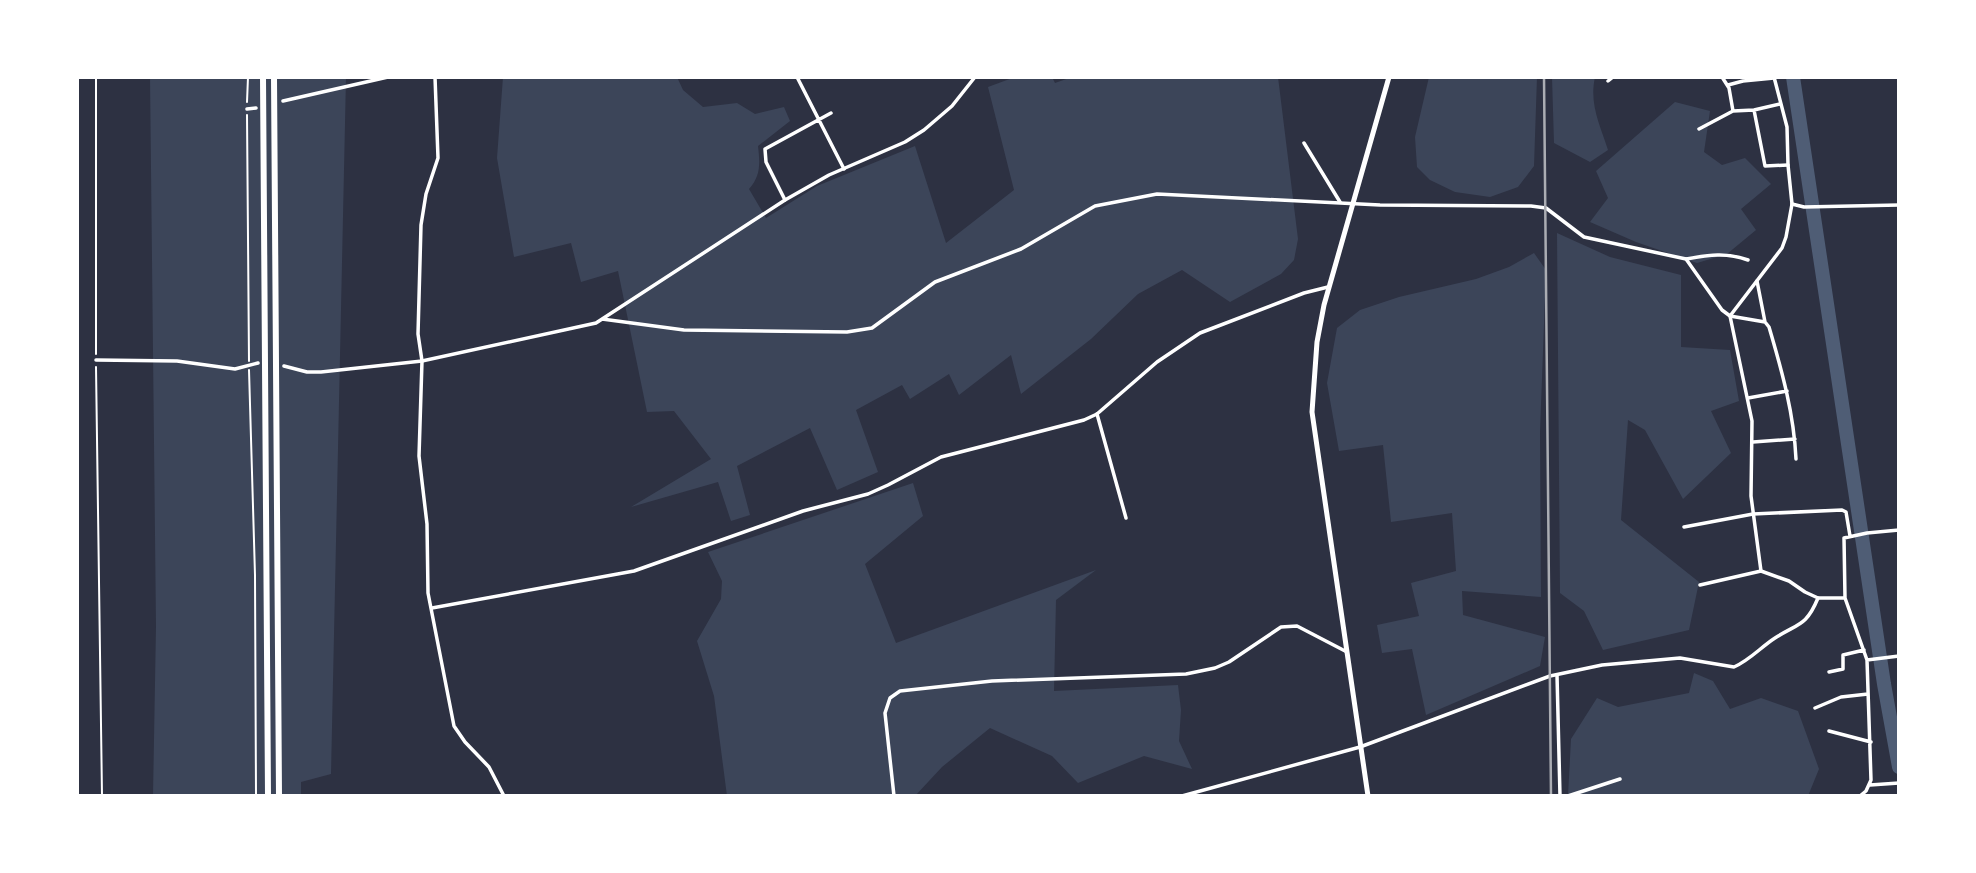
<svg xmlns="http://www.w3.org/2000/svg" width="1976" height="873" viewBox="0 0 1976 873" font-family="'Fira Sans Condensed',sans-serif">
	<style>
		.green { fill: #3c4559 }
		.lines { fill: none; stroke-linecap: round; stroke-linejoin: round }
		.river { stroke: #4f5d75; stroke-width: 14 }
		.path { stroke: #fff; stroke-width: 2 }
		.minor { stroke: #fff; stroke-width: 3.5 }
		.tertiary { stroke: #fff; stroke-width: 3.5 }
		.trunk { stroke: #fff; stroke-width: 5 }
		.motorway { stroke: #fff; stroke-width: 6 }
		.rail { stroke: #abadb3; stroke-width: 2.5 }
	</style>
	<rect width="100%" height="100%" fill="#2d3142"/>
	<!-- green -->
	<path class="green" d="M 150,77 L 346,77 L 331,774 L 301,782 L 301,796 L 153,796 L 156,626 Z
		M 503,77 L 677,77 L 683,90 L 703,107 L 737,103 L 755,114 L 784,107 L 790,121 L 758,146 C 760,163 761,176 749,189 L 766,218 L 817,186 L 915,146 L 946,243 L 1014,190 L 988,87 L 1015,77 L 1052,77 L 1055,83 L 1072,77 L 1278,77 L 1298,239 L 1294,260 L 1281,274 L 1230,302 L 1182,270 L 1138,294 L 1091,339 L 1021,394 L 1011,355 L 959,395 L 949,374 L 910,399 L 902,385 L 856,410 L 878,472 L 837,490 L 810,428 L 737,466 L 750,515 L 731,521 L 718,482 L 631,507 L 711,459 L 674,411 L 647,412 L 618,271 L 581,282 L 571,243 L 514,257 L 497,158 Z
		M 1429,77 L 1537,77 L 1534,166 L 1518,187 L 1490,197 L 1455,192 L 1430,180 L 1417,167 L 1415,137 Z
		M 1552,77 L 1595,77 C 1589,104 1600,125 1608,150 L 1590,162 L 1554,143 Z
		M 1675,102 L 1710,111 L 1704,152 L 1722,165 L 1745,158 L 1771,184 L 1741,209 L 1756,230 L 1727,254 L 1697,263 L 1636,242 L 1590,222 L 1608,198 L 1596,171 Z
		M 1557,233 L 1610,257 L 1681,275 L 1681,347 L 1730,350 L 1739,401 L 1711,411 L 1731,453 L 1683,499 L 1645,430 L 1628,420 L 1621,520 L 1699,582 L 1689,630 L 1603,650 L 1584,611 L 1560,593 Z
		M 1534,253 L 1546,270 L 1540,432 L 1541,597 L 1462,591 L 1463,615 L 1545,637 L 1540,666 L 1426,715 L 1412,649 L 1382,653 L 1377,625 L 1419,616 L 1411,583 L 1456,571 L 1452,513 L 1391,522 L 1383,445 L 1339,451 L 1327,383 L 1337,328 L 1360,310 L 1399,297 L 1476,279 L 1509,267 Z
		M 913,483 L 923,516 L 865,564 L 896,643 L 1096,570 L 1056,600 L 1054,691 L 1178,685 L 1181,710 L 1179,741 L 1192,769 L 1144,756 L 1078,783 L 1052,756 L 990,728 L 942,767 L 915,796 L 727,796 L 714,696 L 697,641 L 721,599 L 722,581 L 708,552 Z
		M 1694,673 L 1713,681 L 1730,709 L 1761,698 L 1798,711 L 1819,769 L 1808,796 L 1568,796 L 1571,739 L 1597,698 L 1618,707 L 1689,693 Z"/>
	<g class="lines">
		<!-- river -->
		<path class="river" d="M 1793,77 L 1884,684 L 1899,767"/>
		<!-- path -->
		<path class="path" d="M 96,77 L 96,354
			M 247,102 L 248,77
			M 247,115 L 249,361
			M 96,367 L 102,796
			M 249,370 L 255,575 L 256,796"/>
		<!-- minor -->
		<path class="minor" d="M 435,77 L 438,158 L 426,194 L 421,225 L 418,334 L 422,361 L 419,456 L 427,524 L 428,593 L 454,726 L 465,742 L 489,767 L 504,796
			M 797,77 L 844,169
			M 1722,77 L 1729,88 L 1733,111
			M 1608,81 L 1613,77
			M 1728,85 L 1743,81 L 1774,78
			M 283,101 L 388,77
			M 247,109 L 256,108
			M 1754,110 L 1765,166 L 1788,165
			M 1699,129 L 1733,111 L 1754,110 L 1780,104
			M 1304,143 L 1340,202
			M 785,200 L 766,162 L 765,149 L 831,113
			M 1792,204 L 1804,207 L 1899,205
			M 1686,259 C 1709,255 1726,252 1748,260
			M 1757,281 L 1765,322 L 1769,327 C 1782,371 1794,414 1796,459
			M 1730,316 L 1765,322
			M 96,360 L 177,361 L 235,369 L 258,363
			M 1748,398 L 1787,391
			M 1097,414 L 1126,518
			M 1753,442 L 1795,439
			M 1684,527 L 1753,514 L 1842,510 L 1846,512 L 1850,536
			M 1700,585 L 1761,571
			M 1818,598 L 1845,598
			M 1867,660 L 1899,656
			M 1829,672 L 1843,669 L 1843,655 L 1864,650
			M 1557,675 L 1560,796
			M 1815,708 L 1841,697 L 1868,694
			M 1829,731 L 1871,742
			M 1870,785 L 1899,783
			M 894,796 L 885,713 L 890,698 L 900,691 L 992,681 L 1186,674 L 1215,668 L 1229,662 L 1281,627 L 1297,626 L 1347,652
			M 1568,796 L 1620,779
			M 1860,796 L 1866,791 L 1871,780 L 1867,660 L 1845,598 L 1844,538 L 1867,533 L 1899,530"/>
		<!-- tertiary -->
		<path class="tertiary" d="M 1730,316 L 1782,248 L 1786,237 L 1792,204 L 1788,165 L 1787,127 L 1774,77
			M 602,319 L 684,330 L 847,332 L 872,328 L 935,282 L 1021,249 L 1095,206 L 1157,194 L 1380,205 L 1531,206 L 1546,208 L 1584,237 L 1686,259 L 1722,310 L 1730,316 L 1752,421 L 1751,496 L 1761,571 L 1789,581 L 1805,592 L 1818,598 C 1806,627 1798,623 1775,638 C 1761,647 1750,660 1734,667 L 1680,658 L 1602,665 L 1550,676 L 1360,747 L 1182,796
			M 284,366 L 307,372 L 321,372 L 422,361 L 596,323 L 785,200 L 829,175 L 905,142 L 924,130 L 952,106 L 975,77
			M 432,608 L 634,571 L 803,511 L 868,494 L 888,485 L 941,457 L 1084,420 L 1097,414 L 1157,362 L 1200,333 L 1304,293 L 1328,287"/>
		<!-- trunk -->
		<path class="trunk" d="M 1368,796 L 1312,412 L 1317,342 L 1324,305 L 1389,77"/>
		<!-- motorway -->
		<path class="motorway" d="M 263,77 L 268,796
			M 274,77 L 279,796"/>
		<!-- rail -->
		<path class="rail" d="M 1544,77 L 1551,796"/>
	</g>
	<!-- border -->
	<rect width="1976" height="873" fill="none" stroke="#ffffff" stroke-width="158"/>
</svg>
